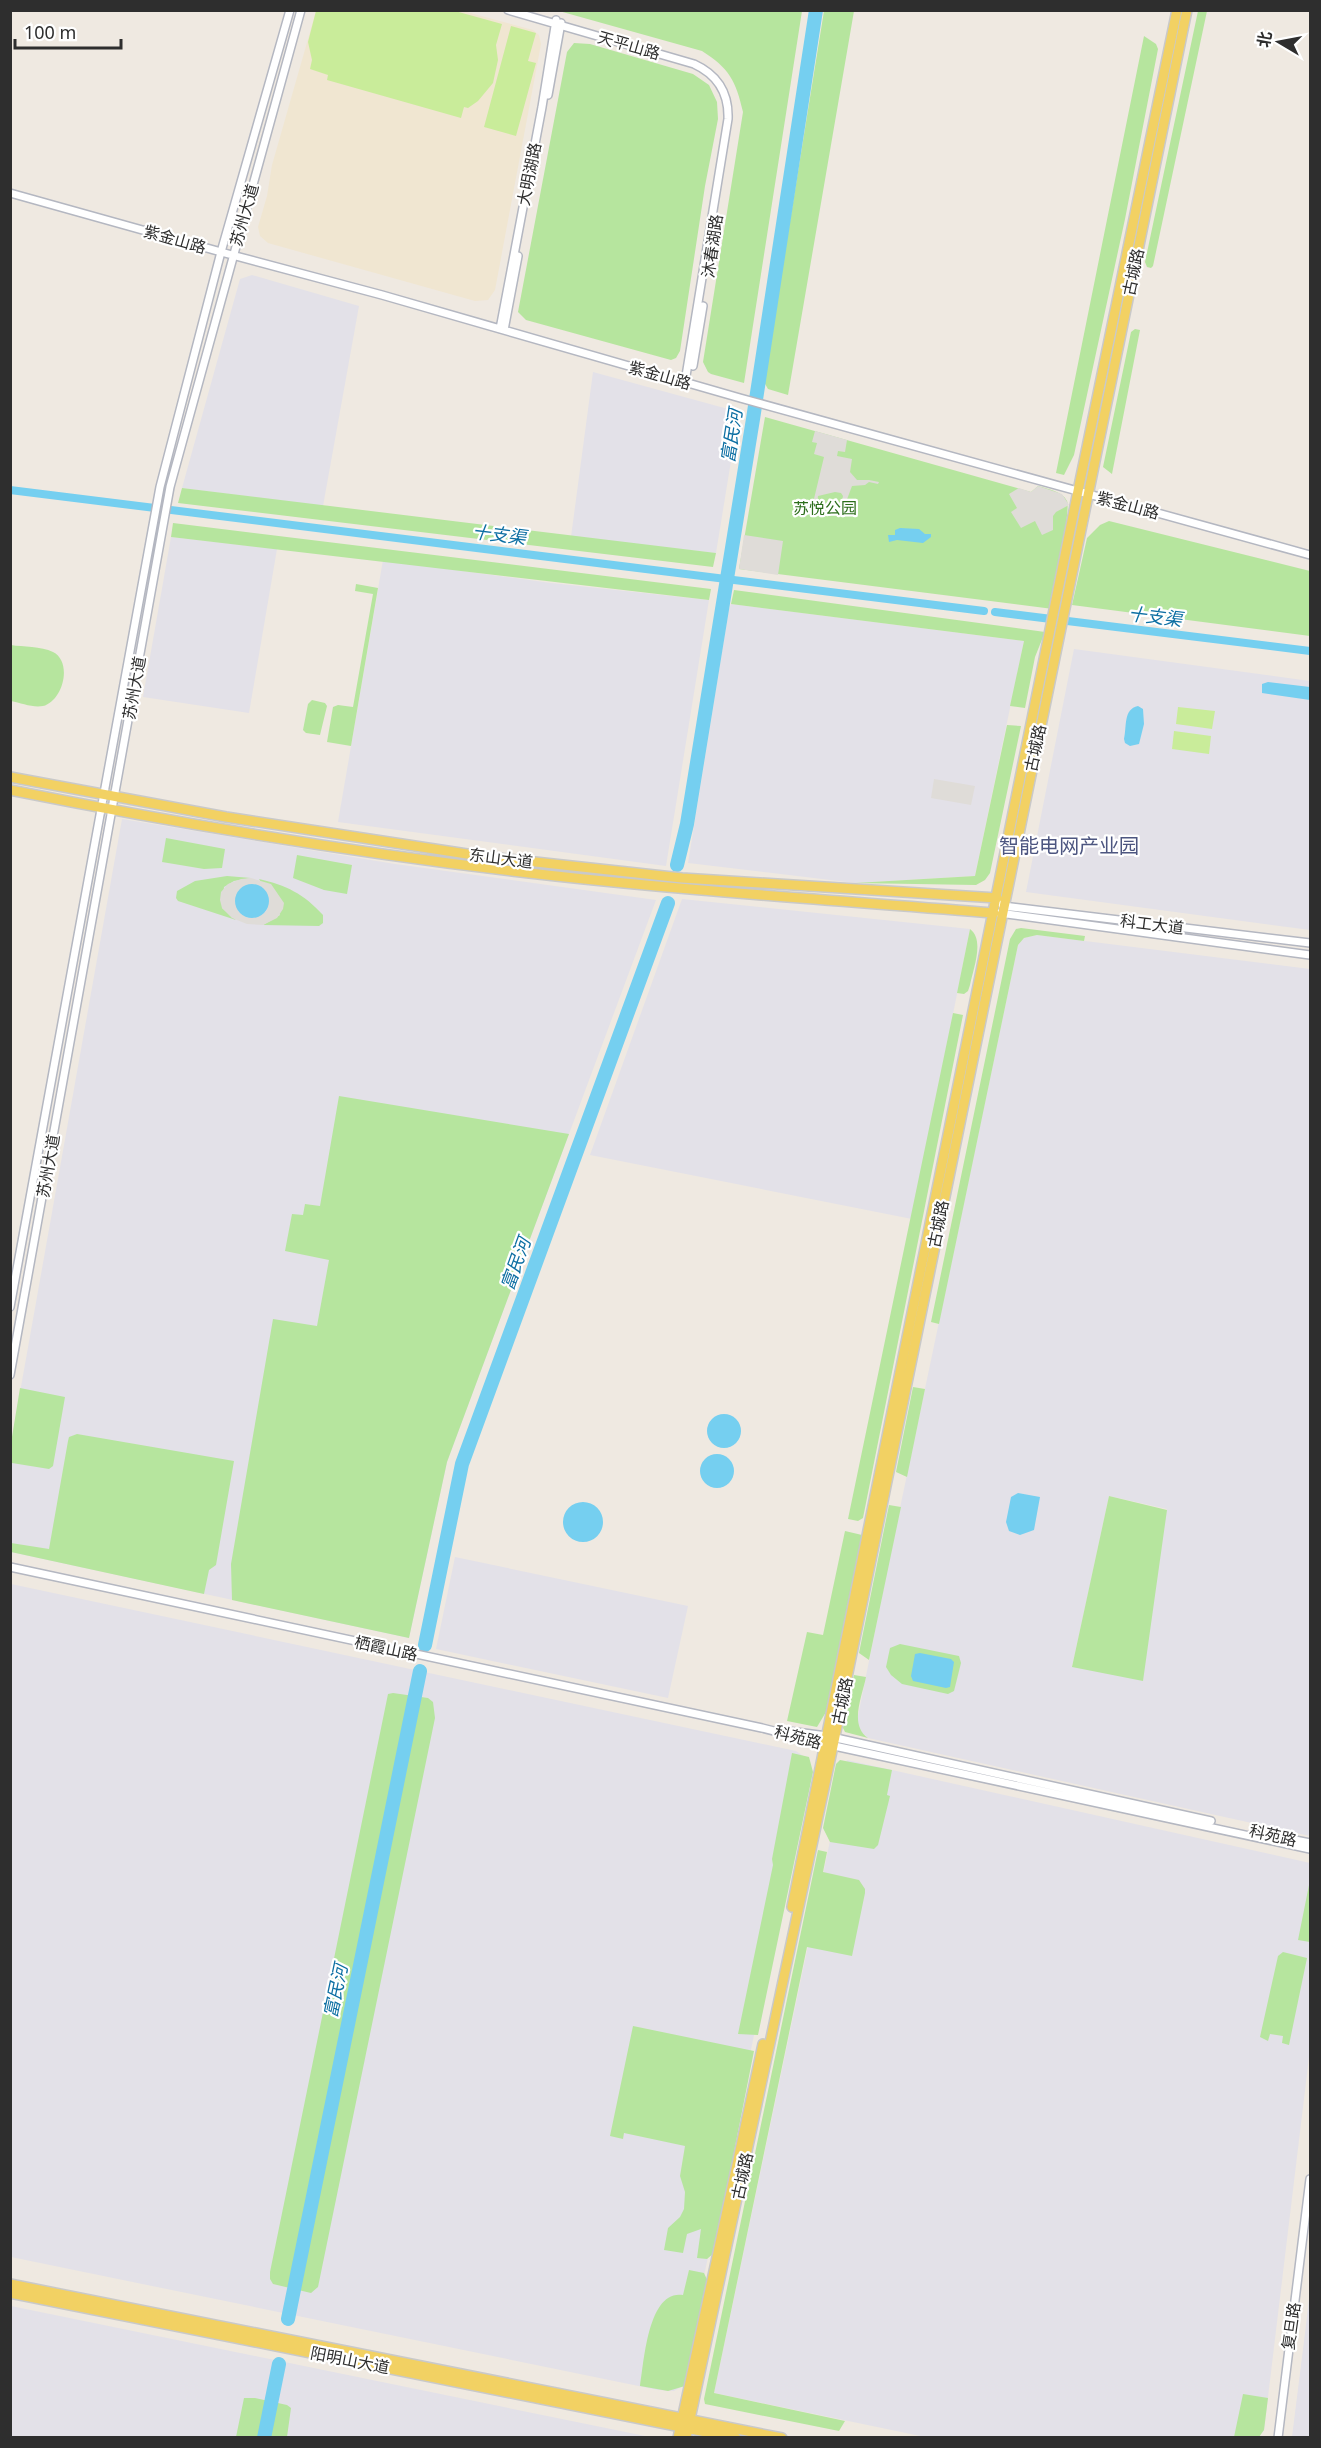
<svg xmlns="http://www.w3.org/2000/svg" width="1321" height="2448" viewBox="0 0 1321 2448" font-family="'Noto Sans','Noto Sans SC',sans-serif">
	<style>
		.industrial { fill: #e3e1e8; fill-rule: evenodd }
		.education { fill: #f0e6d1 }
		.green { fill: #b6e59e }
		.pitch { fill: #c9ec9a }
		.plaza { fill: #dfdcd8; fill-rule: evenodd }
		.water { fill: #75cff0 }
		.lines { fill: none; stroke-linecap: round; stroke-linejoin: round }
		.canal { stroke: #75cff0; stroke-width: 8 }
		.river { stroke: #75cff0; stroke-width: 14 }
		.minor-casing { stroke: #b4b7c1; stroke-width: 10 }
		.major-casing { stroke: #c9c9c9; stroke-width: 12 }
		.minor { stroke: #fff; stroke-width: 7 }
		.major { stroke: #f2d163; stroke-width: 9 }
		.labels { text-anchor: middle; stroke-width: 4.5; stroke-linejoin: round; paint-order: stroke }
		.street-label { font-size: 16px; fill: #2e2e2e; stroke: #fff }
		.park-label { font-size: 16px; fill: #2c6e1b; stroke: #fff }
		.water-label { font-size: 18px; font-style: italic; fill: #0d6fa3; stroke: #fff }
		.quarter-label { font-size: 20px; fill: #4d5680; stroke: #fff }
	</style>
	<rect width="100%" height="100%" fill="#efe9e1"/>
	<!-- industrial -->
	<path class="industrial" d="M 252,275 L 359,306 L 323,506 L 182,488 L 240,279 Z
		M 593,372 L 739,412 L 716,553 L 571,537 Z
		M 171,537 L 277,549 L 249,713 L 143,697 Z
		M 383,560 L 551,583 L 709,600 L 666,866 L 338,822 Z
		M 731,604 L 1024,641 L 975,876 L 855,883 L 688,863 L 729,609 Z
		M 1074,649 L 1310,681 L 1310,930 L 1026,892 Z
		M 122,819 L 395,864 L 656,900 L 447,1462 L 409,1638 L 11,1552 L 11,1443 Z
		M 682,899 L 970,929 L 912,1219 L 590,1155 Z
		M 1037,935 L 1310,969 L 1310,1836 L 868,1738 L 858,1729 L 857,1721 L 891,1551 L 1018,945 L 1024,938 ZM 1109,1496 L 1167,1509 L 1072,1667 L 1088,1594 Z
		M 455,1557 L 688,1606 L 668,1698 L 436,1649 Z
		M 11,1584 L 796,1751 L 805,1757 L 809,1770 L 681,2387 L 674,2391 L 658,2390 L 11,2257 Z
		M 847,1760 L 1310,1863 L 1310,2049 L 1264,2430 L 1259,2437 L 925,2437 L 714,2393 Z
		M 1310,2290 L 1310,2437 L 1292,2437 L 1305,2333 Z
		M 11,2306 L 650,2437 L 11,2437 Z"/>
	<!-- education -->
	<path class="education" d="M 316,11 L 463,11 L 533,30 L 539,35 L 541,44 L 495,290 L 488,300 L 475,301 L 268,243 L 260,236 L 258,227 L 267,196 L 272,165 Z"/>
	<!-- green -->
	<path class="green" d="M 559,11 L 802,11 L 744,383 L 711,374 L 708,372 L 703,362 L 743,112 C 736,81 729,68 702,51 Z
		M 824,11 L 854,11 L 788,395 L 768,389 L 764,382 Z
		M 1198,11 L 1207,11 L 1153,266 L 1151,268 L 1147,267 L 1145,262 Z
		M 1144,36 L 1156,44 L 1158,49 L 1125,219 L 1074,455 L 1064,475 L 1056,473 Z
		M 574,43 L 590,44 L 693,74 L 709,85 L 717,102 L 718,119 L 705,186 L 680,351 L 676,358 L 671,360 L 526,320 L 518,312 L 567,52 Z
		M 1135,329 L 1140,330 L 1112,474 L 1103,467 L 1131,332 Z
		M 765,417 L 1031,492 L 1038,486 C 1048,489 1062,491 1067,501 C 1071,507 1055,593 1053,609 L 739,569 Z
		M 182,488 L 716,553 L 713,567 L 178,503 Z
		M 1109,521 L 1310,571 L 1310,636 L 1072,605 L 1087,538 L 1100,525 Z
		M 173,523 L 711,589 L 709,600 L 171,537 Z
		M 356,584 L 378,588 L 351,746 L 327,742 L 333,707 L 338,705 L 353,707 L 373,594 L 355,591 Z
		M 734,590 L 1045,632 L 1035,657 L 1025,708 L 1010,706 L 1024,641 L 731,604 Z
		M 11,645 C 23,647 41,646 53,652 C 73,662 63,701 43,706 C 33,708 21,703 11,701 Z
		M 312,700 L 325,703 L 327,706 L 320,735 L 306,733 L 303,730 L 308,704 Z
		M 1007,725 L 1021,726 L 990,873 L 985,880 L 976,885 L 855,883 L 975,876 Z
		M 166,838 L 225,849 L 222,868 L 204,869 L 162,862 Z
		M 297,855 L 352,865 L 347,894 L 324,890 L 293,878 Z
		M 227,876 L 251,878 L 234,881 L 224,887 L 222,908 L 236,920 L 178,901 L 176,898 L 177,891 L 195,881 Z
		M 259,879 C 286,885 304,894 323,915 L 323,923 L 319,926 L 263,925 L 280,915 Z
		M 1021,928 L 1085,936 L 1084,941 L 1037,935 L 1024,938 L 1018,945 L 939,1324 L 931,1322 L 1010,939 L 1016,929 Z
		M 970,929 C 985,940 973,969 970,985 L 968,991 L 964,994 L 957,993 Z
		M 953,1013 L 963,1015 L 863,1518 L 858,1521 L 848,1519 Z
		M 339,1096 L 569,1134 L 447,1462 L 409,1638 L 232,1600 L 231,1564 L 273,1319 L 317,1326 L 329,1260 L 285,1251 L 292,1214 L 303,1215 L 305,1204 L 320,1206 Z
		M 913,1387 L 925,1389 L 907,1477 L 896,1472 Z
		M 20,1388 L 65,1397 L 53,1466 L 49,1469 L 12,1463 L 11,1472 L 11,1443 Z
		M 77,1434 L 234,1461 L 216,1565 L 209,1570 L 204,1594 L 11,1552 L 11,1543 L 49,1549 L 68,1441 L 69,1437 Z
		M 1109,1496 L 1167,1510 L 1143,1681 L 1072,1667 Z
		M 889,1505 L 901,1507 L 869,1660 L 859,1653 Z
		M 845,1531 L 862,1535 L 826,1712 L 817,1727 L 787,1721 L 807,1632 L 823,1635 Z
		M 900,1644 L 959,1656 L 961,1663 L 954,1691 L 948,1694 L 902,1684 L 891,1675 L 886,1667 L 890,1648 Z
		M 854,1675 L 866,1677 C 862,1697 849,1725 868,1738 L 845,1732 L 843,1728 Z
		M 393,1693 L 428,1698 L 433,1702 L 435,1718 L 318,2287 L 311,2293 L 273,2284 L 270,2279 L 270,2272 L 388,1694 Z
		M 792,1753 L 809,1757 L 813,1772 L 758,2035 L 738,2034 L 773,1865 L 772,1859 Z
		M 840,1760 L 892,1770 L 887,1795 L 890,1796 L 878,1845 L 874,1849 L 830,1842 L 823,1828 L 836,1764 Z
		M 818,1850 L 827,1852 L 823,1872 L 859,1880 L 865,1889 L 865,1893 L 852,1956 L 807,1947 L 714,2393 L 845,2421 L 839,2431 L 705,2404 L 704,2399 Z
		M 1310,1880 L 1310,1942 L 1298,1940 Z
		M 1283,1952 L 1307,1958 L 1289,2045 L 1282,2043 L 1283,2036 L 1270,2034 L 1268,2041 L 1260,2037 L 1278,1956 Z
		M 633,2026 L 754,2051 L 714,2253 L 707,2259 L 697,2258 L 701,2229 L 687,2234 L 683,2253 L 664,2250 L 668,2228 L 680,2217 L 684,2209 L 685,2192 L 680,2176 L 685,2146 L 624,2133 L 623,2139 L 610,2136 Z
		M 689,2270 L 704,2273 L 708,2282 L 685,2386 L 668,2391 L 640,2386 C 644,2362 648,2289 683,2295 Z
		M 1243,2394 L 1268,2398 L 1264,2430 L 1259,2437 L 1234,2437 Z
		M 244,2398 L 255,2398 L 287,2405 L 291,2408 L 287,2437 L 236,2437 Z"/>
	<!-- pitch -->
	<path class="pitch" d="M 316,11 L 455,11 L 502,24 L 496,45 L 498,60 L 493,83 L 478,101 L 468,108 L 464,107 L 461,118 L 327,80 L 328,75 L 310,69 L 312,60 L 308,42 Z
		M 511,26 L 536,33 L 528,61 L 536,63 L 516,136 L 484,127 Z
		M 1178,707 L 1215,711 L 1212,729 L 1176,724 Z
		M 1174,731 L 1211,736 L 1209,754 L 1172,749 Z"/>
	<!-- plaza -->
	<path class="plaza" d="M 815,431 L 847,440 L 845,452 L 838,451 L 837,456 L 852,459 L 850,472 L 857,480 L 869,480 L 879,482 L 878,484 L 869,482 L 865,485 L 852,486 L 846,502 L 842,501 L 843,496 L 841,493 L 835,492 L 818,496 L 817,503 L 813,503 L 824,457 L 814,454 L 817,443 L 812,442 Z
		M 1038,486 L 1062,494 L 1069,505 L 1056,512 L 1053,516 L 1053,530 L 1042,535 L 1035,521 L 1021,528 L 1011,512 L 1017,508 L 1009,494 L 1019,488 L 1031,492 Z
		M 744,535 L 783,541 L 778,575 L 739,569 Z
		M 934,779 L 975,786 L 971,805 L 931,798 Z
		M 251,878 L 271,884 L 284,903 L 283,909 L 277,918 L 263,925 L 247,924 L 232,918 L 222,908 L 220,900 L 221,892 L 228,884 L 241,879 ZM 264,889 L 269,899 L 267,910 L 263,914 L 253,918 L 248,918 L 239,912 L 235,902 Z"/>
	<!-- water -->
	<path class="water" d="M 900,528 L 919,529 L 925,534 L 931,534 L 931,537 L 923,543 L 897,540 L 889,542 L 888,535 L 895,535 L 895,530 Z
		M 1268,682 L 1310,687 L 1310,700 L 1262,693 L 1262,684 Z
		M 1138,706 L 1143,709 L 1144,724 L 1139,744 L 1130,746 L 1125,743 L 1124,739 C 1127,727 1123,709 1138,706 Z
		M235 901a17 17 0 1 1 34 0a17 17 0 1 1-34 0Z
		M707 1431a17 17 0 1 1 34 0a17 17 0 1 1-34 0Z
		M700 1471a17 17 0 1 1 34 0a17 17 0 1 1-34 0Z
		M 1018,1493 L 1040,1497 L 1034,1530 L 1020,1535 L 1009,1531 L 1006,1522 L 1011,1497 Z
		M563 1522a20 20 0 1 1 40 0a20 20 0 1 1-40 0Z
		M 920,1653 L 951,1659 L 954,1662 L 950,1687 L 946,1688 L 913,1681 L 911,1676 L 915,1654 Z"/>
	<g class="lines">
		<!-- canal -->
		<path class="canal" d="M 10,490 L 984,611
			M 995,612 L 1310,651"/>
		<!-- river -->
		<path class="river" d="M 677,865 L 687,824 L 753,419 L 816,10
			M 425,1645 L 462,1464 L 668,903
			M 288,2319 L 420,1671
			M 264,2438 L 279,2364"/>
		<defs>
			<path id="minor" d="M 508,10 L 694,64 C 718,75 729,93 728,119 L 685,382
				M 548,95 L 561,23
				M 10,193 L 232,255 L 382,295 L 740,398 L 1310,555
				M 500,329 L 542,107 L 556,20
				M 504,330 L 518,256
				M 693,366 L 703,306
				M 997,898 L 1003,906 L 1310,943
				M 999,913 L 1310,955
				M 10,1307 L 160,487 L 221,252 L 290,10
				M 10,1375 L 170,487 L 301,10
				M 10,1567 L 762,1728 L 825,1744 L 1310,1849
				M 788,1731 L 827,1736 L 1211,1821
				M 1275,1836 L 1310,1843
				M 1278,2438 L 1310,2179"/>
			<path id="major" d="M 10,777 L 226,817 L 480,856 L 682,878 L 997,898
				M 10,790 C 176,823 344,851 512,871 C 672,890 833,900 994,913
				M 792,1907 L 1078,491 L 1177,10
				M 10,2284 L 782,2438
				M 10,2293 L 736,2438
				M 678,2438 L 763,2044
				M 686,2438 L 833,1746 L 1187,10"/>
		</defs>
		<!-- minor casing -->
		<use href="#minor" class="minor-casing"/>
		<!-- major casing -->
		<use href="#major" class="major-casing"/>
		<!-- minor -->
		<use href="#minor" class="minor"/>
		<!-- major -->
		<use href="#major" class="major"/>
	</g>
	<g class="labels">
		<!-- street labels -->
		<g class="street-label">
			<text transform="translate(629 45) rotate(16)" y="6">天平山路</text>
			<text transform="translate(529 174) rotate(-79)" y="6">大明湖路</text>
			<text transform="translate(244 215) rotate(-74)" y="6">苏州大道</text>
			<text transform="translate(175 239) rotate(16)" y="6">紫金山路</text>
			<text transform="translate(712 246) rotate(-82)" y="6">沐春湖路</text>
			<text transform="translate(1133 272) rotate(-78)" y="6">古城路</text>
			<text transform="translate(660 375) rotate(16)" y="6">紫金山路</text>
			<text transform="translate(1128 505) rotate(15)" y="6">紫金山路</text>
			<text transform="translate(134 688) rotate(-80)" y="6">苏州大道</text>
			<text transform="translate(1035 748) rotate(-78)" y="6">古城路</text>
			<text transform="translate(501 858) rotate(7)" y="6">东山大道</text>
			<text transform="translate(1152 924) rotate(7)" y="6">科工大道</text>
			<text transform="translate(48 1166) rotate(-80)" y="6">苏州大道</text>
			<text transform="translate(938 1224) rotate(-79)" y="6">古城路</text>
			<text transform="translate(386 1648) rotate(12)" y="6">栖霞山路</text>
			<text transform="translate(842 1701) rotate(-79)" y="6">古城路</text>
			<text transform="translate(798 1737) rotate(15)" y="6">科苑路</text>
			<text transform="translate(1273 1835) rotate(13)" y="6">科苑路</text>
			<text transform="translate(742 2176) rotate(-78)" y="6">古城路</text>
			<text transform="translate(1291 2326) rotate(-82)" y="6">复旦路</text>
			<text transform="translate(350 2360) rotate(11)" y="6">阳明山大道</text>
		</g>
		<!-- park labels -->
		<g class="park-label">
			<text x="825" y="514">苏悦公园</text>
		</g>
		<!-- water labels -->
		<g class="water-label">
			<text transform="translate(732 436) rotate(-81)" y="6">富民河</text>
			<text transform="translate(499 535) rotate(7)" y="6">十支渠</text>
			<text transform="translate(1155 617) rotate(7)" y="6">十支渠</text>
			<text transform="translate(516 1264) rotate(-70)" y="6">富民河</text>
			<text transform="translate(336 1991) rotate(-78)" y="6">富民河</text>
		</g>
		<!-- quarter labels -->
		<g class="quarter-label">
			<text x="1069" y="853">智能电网产业园</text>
		</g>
	</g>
	<!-- border -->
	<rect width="1321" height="2448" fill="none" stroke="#2e2e2e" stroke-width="24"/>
	<!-- north arrow -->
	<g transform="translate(1279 42) rotate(280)" stroke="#ffffff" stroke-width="4.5" paint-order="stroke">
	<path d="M0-4.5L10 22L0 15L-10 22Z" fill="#2e2e2e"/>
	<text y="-9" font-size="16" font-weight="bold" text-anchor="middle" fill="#2e2e2e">北</text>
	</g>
	<!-- scale -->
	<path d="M15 39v9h106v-9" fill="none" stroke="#2e2e2e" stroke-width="3"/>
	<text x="24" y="39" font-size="18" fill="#2e2e2e" stroke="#ffffff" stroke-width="4.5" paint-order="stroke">100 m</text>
</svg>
